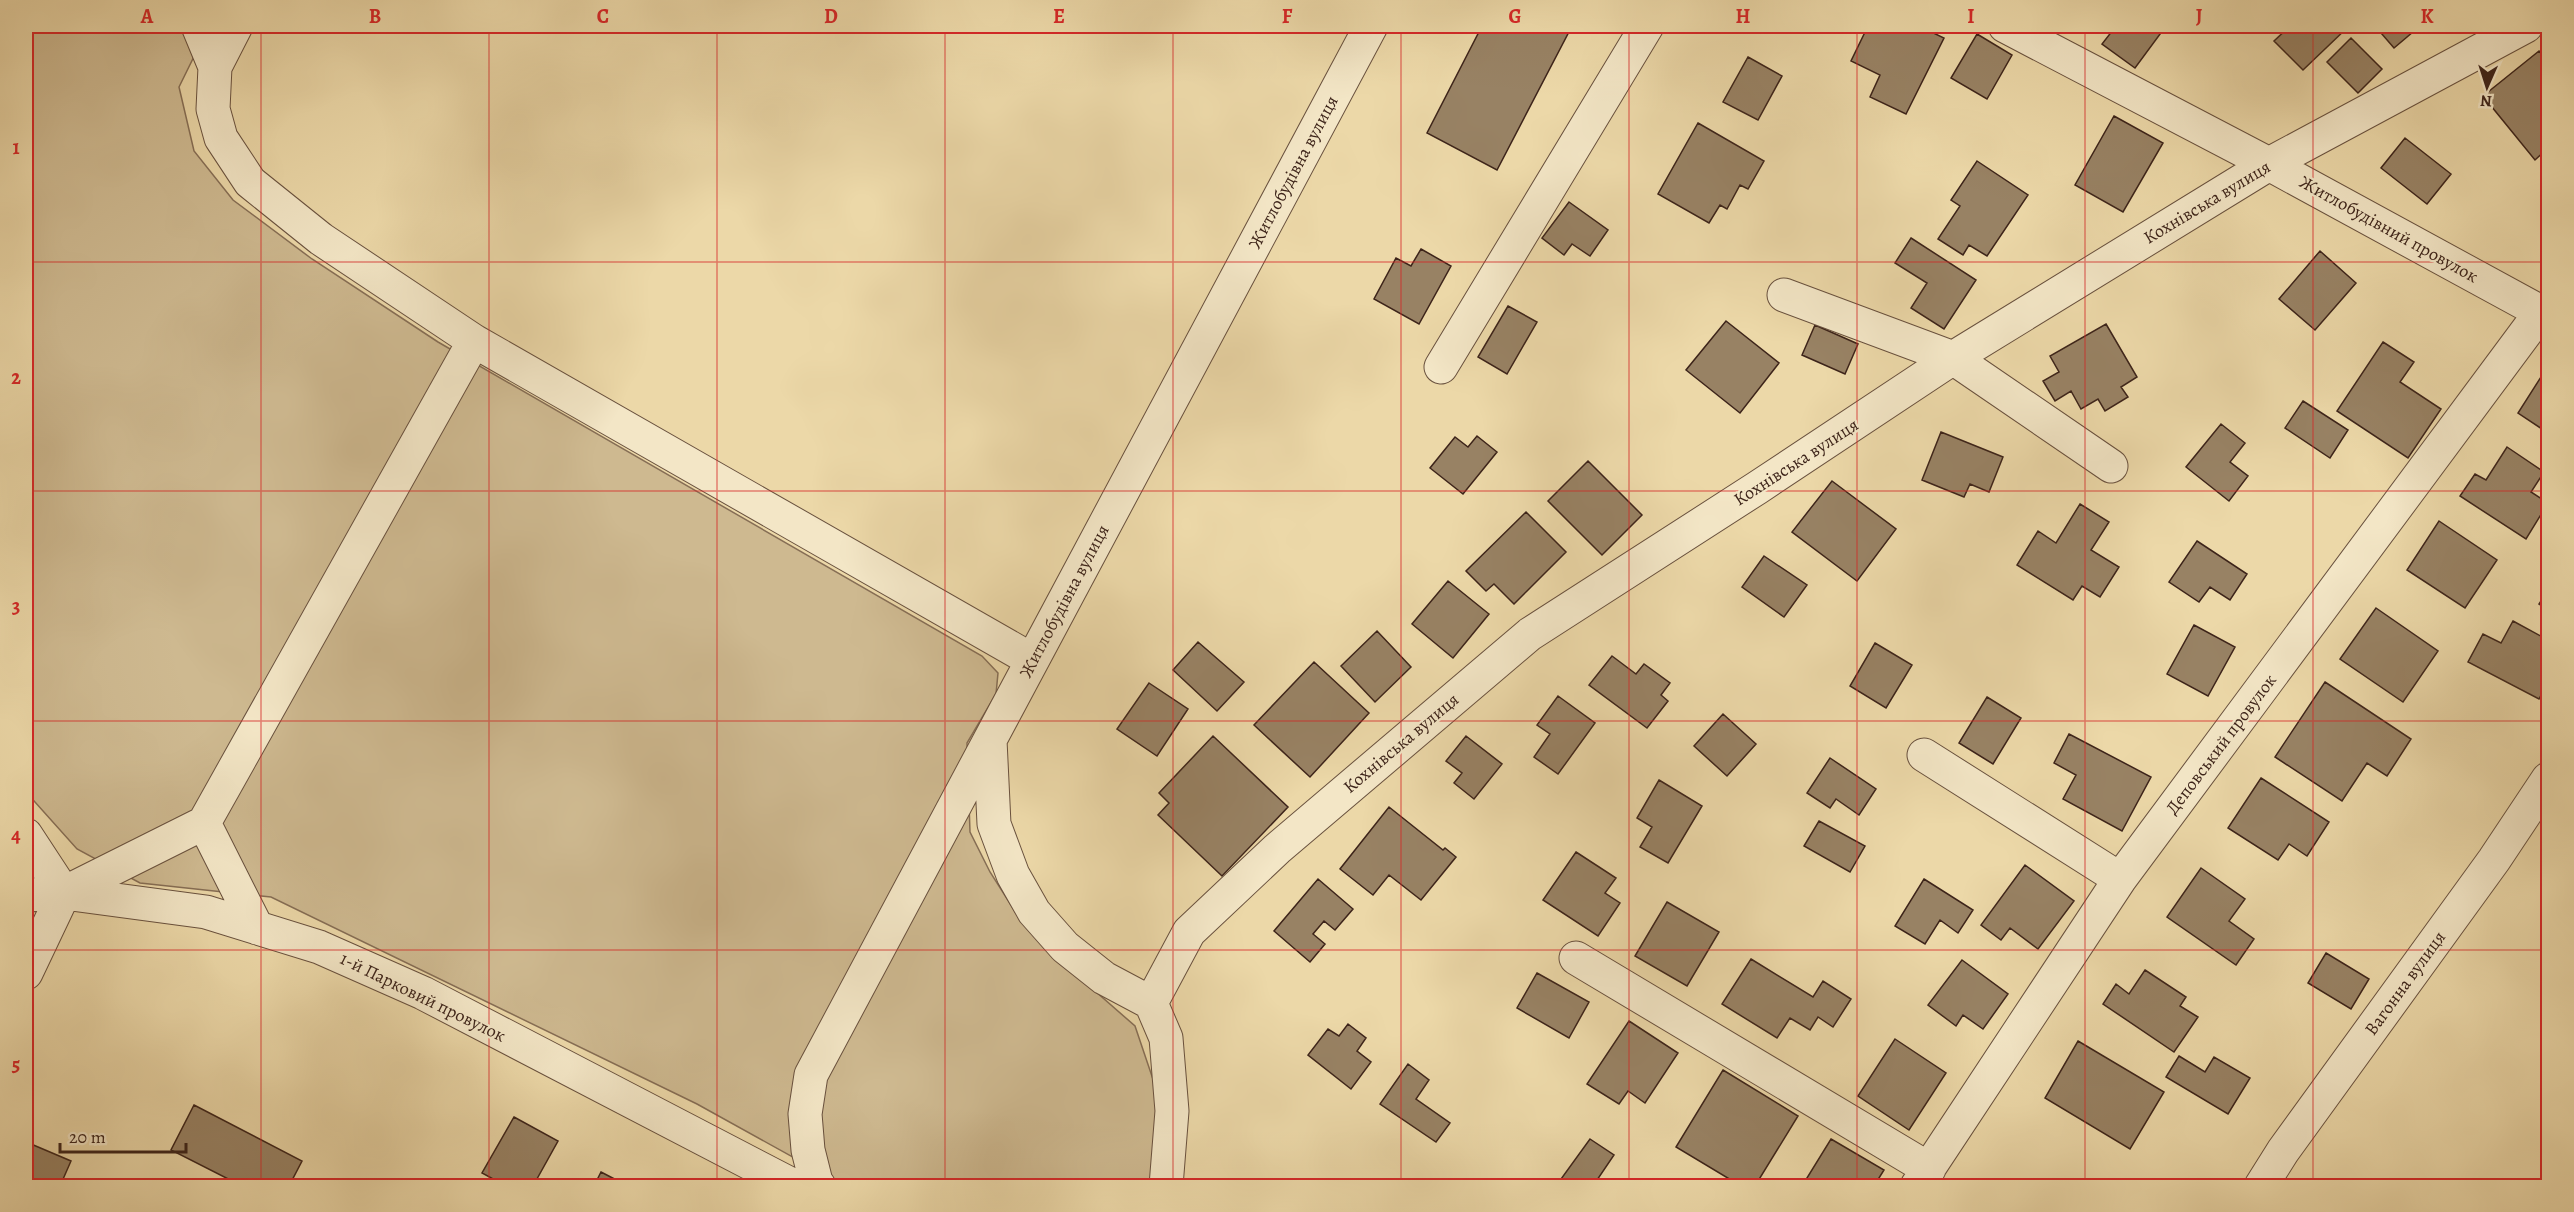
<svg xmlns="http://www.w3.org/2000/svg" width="2574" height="1212" viewBox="0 0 2574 1212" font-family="Alegreya,serif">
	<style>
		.green { fill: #ceb990; stroke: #866e55; stroke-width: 1.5 }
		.building { fill: #988264; stroke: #3d241a; stroke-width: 1.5 }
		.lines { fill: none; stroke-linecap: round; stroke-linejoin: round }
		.minor-casing { stroke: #69513e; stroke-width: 35 }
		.minor { stroke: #f3e6c6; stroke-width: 33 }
		.grid { fill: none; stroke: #d62828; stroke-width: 1.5; stroke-opacity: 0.55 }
		.labels { text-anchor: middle; stroke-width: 4.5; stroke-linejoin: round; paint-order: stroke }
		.street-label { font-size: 18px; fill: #3d241a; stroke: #f3e6c6 }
		.neatline { fill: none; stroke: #d62828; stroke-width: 2 }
		.grid-label { font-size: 20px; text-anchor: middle; font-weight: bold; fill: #d62828 }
	</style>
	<rect width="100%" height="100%" fill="#ecd8a8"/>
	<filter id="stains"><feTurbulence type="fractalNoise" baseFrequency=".00333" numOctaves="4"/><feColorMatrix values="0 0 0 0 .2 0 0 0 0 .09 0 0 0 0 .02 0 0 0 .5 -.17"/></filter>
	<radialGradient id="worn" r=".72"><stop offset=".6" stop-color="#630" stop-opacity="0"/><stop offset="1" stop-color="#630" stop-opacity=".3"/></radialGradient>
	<!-- green -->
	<path class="green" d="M 26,26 L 209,26 L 179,87 L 194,151 L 233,200 L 312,259 L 438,342 L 982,656 L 998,673 L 996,694 L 967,743 L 970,832 L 990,872 L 1016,913 L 1047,949 L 1135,1026 L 1159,1097 L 1153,1186 L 845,1186 L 697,1104 L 271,897 L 140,883 L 77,849 L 26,792 Z"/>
	<!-- building -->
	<path class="building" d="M 1482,26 L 1572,26 L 1497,170 L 1427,133 Z
		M 1868,26 L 1919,26 L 1944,38 L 1906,114 L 1870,97 L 1880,75 L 1851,61 Z
		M 2116,26 L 2166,26 L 2135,68 L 2102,44 Z
		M 2290,26 L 2349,26 L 2303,70 L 2274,41 Z
		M 2375,26 L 2420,26 L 2394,48 Z
		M 1977,34 L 2012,55 L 1987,99 L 1951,78 Z
		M 2351,38 L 2382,69 L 2358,93 L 2327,62 Z
		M 2539,51 L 2548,62 L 2548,148 L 2535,160 L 2483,96 Z
		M 1748,57 L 1782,76 L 1758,120 L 1723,102 Z
		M 2114,116 L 2163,143 L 2123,212 L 2075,185 Z
		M 1698,123 L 1764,161 L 1748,189 L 1740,185 L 1727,209 L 1720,205 L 1709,223 L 1658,194 Z
		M 2405,138 L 2451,174 L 2427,204 L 2381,168 Z
		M 1977,161 L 2028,195 L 1987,256 L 1969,245 L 1963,255 L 1938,239 L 1960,206 L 1951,200 Z
		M 1569,202 L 1608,230 L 1590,256 L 1572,244 L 1564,255 L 1542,238 Z
		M 1911,238 L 1976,280 L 1944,329 L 1911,308 L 1927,283 L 1895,263 Z
		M 1421,249 L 1451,266 L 1419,324 L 1374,299 L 1396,258 L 1411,266 Z
		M 2320,251 L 2356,283 L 2315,330 L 2279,299 Z
		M 1508,306 L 1537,322 L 1507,374 L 1478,357 Z
		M 1726,321 L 1779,363 L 1740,413 L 1686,370 Z
		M 2106,324 L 2137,377 L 2121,387 L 2128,397 L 2105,411 L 2098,399 L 2081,409 L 2071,391 L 2055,401 L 2043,381 L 2059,372 L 2050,356 Z
		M 1815,325 L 1858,344 L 1845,374 L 1802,355 Z
		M 2383,342 L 2414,362 L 2400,382 L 2441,409 L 2408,458 L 2337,411 Z
		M 2548,366 L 2548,433 L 2518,413 Z
		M 2303,401 L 2348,430 L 2330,458 L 2285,428 Z
		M 2221,424 L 2245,443 L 2230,462 L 2248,476 L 2229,501 L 2186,467 Z
		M 1941,432 L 2003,457 L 1989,492 L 1970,484 L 1964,497 L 1922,480 Z
		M 1477,436 L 1497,452 L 1463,494 L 1430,468 L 1455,437 L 1468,447 Z
		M 2507,447 L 2544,472 L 2531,492 L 2548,503 L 2526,539 L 2460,496 L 2475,474 L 2486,480 Z
		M 1588,461 L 1642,515 L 1602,555 L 1548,501 Z
		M 1832,481 L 1896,529 L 1857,581 L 1792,532 Z
		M 2080,504 L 2109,522 L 2091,550 L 2119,567 L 2100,597 L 2082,586 L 2073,600 L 2017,565 L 2038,531 L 2056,543 Z
		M 1526,512 L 1566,552 L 1514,604 L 1494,584 L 1486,591 L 1466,571 Z
		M 2439,521 L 2497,560 L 2465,608 L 2407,570 Z
		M 2197,541 L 2247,574 L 2230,600 L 2210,587 L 2199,602 L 2169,582 Z
		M 1764,556 L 1807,585 L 1784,617 L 1742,587 Z
		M 1448,581 L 1489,614 L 1453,658 L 1412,624 Z
		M 2548,590 L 2548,610 L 2539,604 Z
		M 2376,608 L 2438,651 L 2403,702 L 2340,659 Z
		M 2513,621 L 2548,640 L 2548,682 L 2539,699 L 2468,662 L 2483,634 L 2501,643 Z
		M 2194,625 L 2235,647 L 2208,696 L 2167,674 Z
		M 1377,631 L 1411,667 L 1375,702 L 1341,666 Z
		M 1198,642 L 1244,682 L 1217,711 L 1173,670 Z
		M 1875,643 L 1912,665 L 1886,708 L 1850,686 Z
		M 1612,656 L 1636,674 L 1644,664 L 1670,683 L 1661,695 L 1668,701 L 1647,728 L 1589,685 Z
		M 1314,662 L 1369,713 L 1310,777 L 1254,725 Z
		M 2325,682 L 2411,739 L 2387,776 L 2367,763 L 2342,801 L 2275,757 Z
		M 1149,683 L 1188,709 L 1157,756 L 1117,729 Z
		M 1558,696 L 1595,723 L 1558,774 L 1534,757 L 1550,734 L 1537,725 Z
		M 1987,697 L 2021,718 L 1993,764 L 1959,743 Z
		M 1723,714 L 1756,744 L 1727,776 L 1694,746 Z
		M 2069,734 L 2151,777 L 2122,831 L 2063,799 L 2076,775 L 2054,763 Z
		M 1213,736 L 1288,807 L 1222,876 L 1158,815 L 1169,803 L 1159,793 Z
		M 1466,736 L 1502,764 L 1474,799 L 1454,783 L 1462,773 L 1446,761 Z
		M 1830,758 L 1876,789 L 1859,815 L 1836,799 L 1830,808 L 1807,793 Z
		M 2261,778 L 2329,822 L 2307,856 L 2289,844 L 2278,860 L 2228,828 Z
		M 1659,780 L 1702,806 L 1668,863 L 1640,847 L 1652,827 L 1637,818 Z
		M 1389,807 L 1443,850 L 1445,848 L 1456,857 L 1421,900 L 1389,875 L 1373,895 L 1340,869 Z
		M 1819,821 L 1865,846 L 1850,872 L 1804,846 Z
		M 1576,852 L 1616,878 L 1605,893 L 1620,903 L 1598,936 L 1543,900 Z
		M 2025,865 L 2074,901 L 2038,949 L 2010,928 L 2001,940 L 1981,925 Z
		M 2201,868 L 2245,899 L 2229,921 L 2254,939 L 2236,965 L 2167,917 Z
		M 1318,879 L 1353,909 L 1335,930 L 1324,921 L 1313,934 L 1325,944 L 1310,962 L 1274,931 Z
		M 1924,879 L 1973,910 L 1958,933 L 1940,920 L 1925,944 L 1895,926 Z
		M 1667,902 L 1719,932 L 1687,986 L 1635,956 Z
		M 2326,953 L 2369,979 L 2351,1009 L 2308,983 Z
		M 1751,959 L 1813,997 L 1823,981 L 1851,999 L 1833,1027 L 1818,1017 L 1810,1030 L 1790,1018 L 1777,1038 L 1722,1004 Z
		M 1962,960 L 2008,994 L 1983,1029 L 1963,1015 L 1956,1026 L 1928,1005 Z
		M 2145,970 L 2186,997 L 2180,1006 L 2198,1017 L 2174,1052 L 2103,1004 L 2116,984 L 2129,994 Z
		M 1537,973 L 1589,1002 L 1569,1038 L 1517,1008 Z
		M 1629,1021 L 1678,1053 L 1645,1103 L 1628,1091 L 1619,1104 L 1587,1084 Z
		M 1348,1024 L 1366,1038 L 1357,1051 L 1371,1062 L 1351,1089 L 1308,1055 L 1328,1029 L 1339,1036 Z
		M 1895,1039 L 1946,1073 L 1909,1130 L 1858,1096 Z
		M 2078,1041 L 2164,1092 L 2130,1149 L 2045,1098 Z
		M 2179,1056 L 2205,1072 L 2214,1057 L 2250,1078 L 2228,1114 L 2166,1077 Z
		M 1408,1064 L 1429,1080 L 1416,1099 L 1450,1123 L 1436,1142 L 1380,1104 Z
		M 1723,1070 L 1798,1116 L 1755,1186 L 1741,1186 L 1676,1147 Z
		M 194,1105 L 302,1161 L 289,1186 L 242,1186 L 171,1150 Z
		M 514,1117 L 558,1141 L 533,1186 L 506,1186 L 482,1173 Z
		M 1590,1139 L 1614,1155 L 1593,1186 L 1571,1186 L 1561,1179 Z
		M 1831,1139 L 1884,1170 L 1874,1186 L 1802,1186 Z
		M 31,1144 L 71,1161 L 60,1186 L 26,1186 L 26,1158 Z
		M 601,1172 L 628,1186 L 594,1186 Z"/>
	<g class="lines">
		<defs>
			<path id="minor" d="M 198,26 L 215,67
				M 236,26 L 215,67 L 213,109 L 221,138 L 250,182 L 321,239 L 474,341 L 1032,660
				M 2005,26 L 2269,164 L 2548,316
				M 1784,295 L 1953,358 L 2111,466
				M 1441,367 L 1647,26
				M 990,740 L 994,824 L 1013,875 L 1034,912 L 1065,947 L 1104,978 L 1151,1003 L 1166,1038 L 1172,1111 L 1166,1186
				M 1924,755 L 2120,879
				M 204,823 L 257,928
				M 26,835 L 64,893
				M 26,895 L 64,893 L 206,912 L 319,947 L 423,993 L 794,1186
				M 1576,958 L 1929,1169
				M 26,973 L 64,893 L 204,823 L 474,341
				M 1151,1003 L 1189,932 L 1277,849 L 1530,634 L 1757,488 L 1953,358 L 2269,164 L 2526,26
				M 819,1186 L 816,1182 L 808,1150 L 805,1114 L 811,1075 L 1371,26
				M 1917,1186 L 2120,879 L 2541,312
				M 2261,1186 L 2283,1151 L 2494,860 L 2548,779"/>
		</defs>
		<!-- minor casing -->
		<use href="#minor" class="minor-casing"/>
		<!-- minor -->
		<use href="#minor" class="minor"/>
	</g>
	<!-- grid -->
	<path class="grid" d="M 261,26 L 261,1186M 489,26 L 489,1186M 717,26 L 717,1186M 945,26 L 945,1186M 1173,26 L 1173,1186M 1401,26 L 1401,1186M 1629,26 L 1629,1186M 1857,26 L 1857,1186M 2085,26 L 2085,1186M 2313,26 L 2313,1186M 26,262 L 2548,262M 26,491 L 2548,491M 26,721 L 2548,721M 26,950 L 2548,950"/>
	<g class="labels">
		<!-- street labels -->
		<g class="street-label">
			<text transform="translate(1293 172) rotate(-62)" y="6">Житлобудівна вулиця</text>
			<text transform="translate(2207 202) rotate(-31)" y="6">Кохнівська вулиця</text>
			<text transform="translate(2389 229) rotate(29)" y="6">Житлобудівний провулок</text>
			<text transform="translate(1796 462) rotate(-33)" y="6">Кохнівська вулиця</text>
			<text transform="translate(1064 601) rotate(-62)" y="6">Житлобудівна вулиця</text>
			<text transform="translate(1401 743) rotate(-40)" y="6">Кохнівська вулиця</text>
			<text transform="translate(2221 744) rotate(-53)" y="6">Деповський провулок</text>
			<text transform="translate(2405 983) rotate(-54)" y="6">Вагонна вулиця</text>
			<text transform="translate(423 997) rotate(26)" y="6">1-й Парковий провулок</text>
		</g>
	</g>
	<!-- margin -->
	<rect width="2574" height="1212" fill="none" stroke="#ecd8a8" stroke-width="66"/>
	<!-- north arrow -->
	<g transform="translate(2487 87) rotate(183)" stroke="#f3e6c6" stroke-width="4.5" paint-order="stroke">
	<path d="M0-4.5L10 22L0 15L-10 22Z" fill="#3d241a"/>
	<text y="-9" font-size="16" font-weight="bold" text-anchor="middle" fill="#3d241a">N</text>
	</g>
	<!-- scale -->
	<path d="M60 1143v9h126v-9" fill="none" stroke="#3d241a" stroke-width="3"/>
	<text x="69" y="1143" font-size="18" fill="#3d241a" stroke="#f3e6c6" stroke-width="4.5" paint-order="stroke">20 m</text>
	<rect x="33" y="33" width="2508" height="1146" class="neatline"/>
	<g class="grid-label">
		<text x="147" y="23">A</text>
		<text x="375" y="23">B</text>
		<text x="603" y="23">C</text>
		<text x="831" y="23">D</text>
		<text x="1059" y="23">E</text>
		<text x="1287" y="23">F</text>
		<text x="1515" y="23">G</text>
		<text x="1743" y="23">H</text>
		<text x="1971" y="23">I</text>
		<text x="2199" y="23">J</text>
		<text x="2427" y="23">K</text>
		<text x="16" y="154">1</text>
		<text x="16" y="384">2</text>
		<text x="16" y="613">3</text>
		<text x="16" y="842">4</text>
		<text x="16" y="1071">5</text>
	</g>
	<rect width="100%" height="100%" filter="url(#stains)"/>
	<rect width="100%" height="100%" fill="url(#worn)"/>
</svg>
